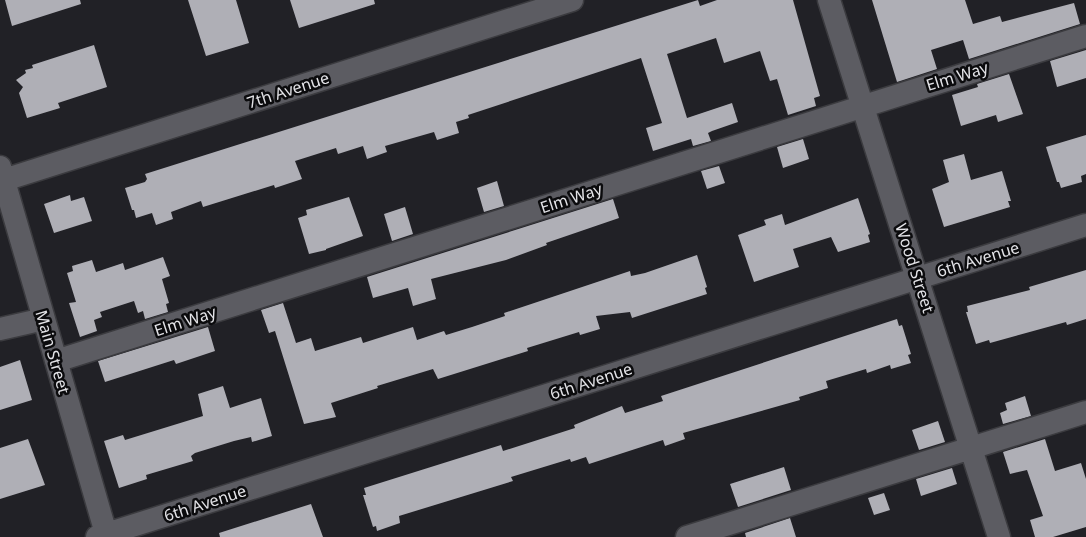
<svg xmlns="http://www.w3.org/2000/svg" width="1086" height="537" viewBox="0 0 1086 537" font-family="'Noto Sans',sans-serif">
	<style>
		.building { fill: #afafb6 }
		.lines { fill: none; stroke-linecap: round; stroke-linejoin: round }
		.minor-casing { stroke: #3b3b3f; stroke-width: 25 }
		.minor { stroke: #5c5c62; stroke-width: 22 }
		.labels { text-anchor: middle; stroke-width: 5; stroke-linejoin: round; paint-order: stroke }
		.street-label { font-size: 16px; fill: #e3e3e7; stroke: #0b0b0d }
	</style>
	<rect width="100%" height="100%" fill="#212126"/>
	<!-- building -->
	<path class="building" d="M 5,0 L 80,0 L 81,4 L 12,26 Z
		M 188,0 L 236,0 L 249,43 L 206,56 Z
		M 290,0 L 374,0 L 375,4 L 299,28 Z
		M 698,0 L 700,6 L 717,0 L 793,0 L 820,96 L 814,98 L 816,106 L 788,115 L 777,79 L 770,81 L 760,51 L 724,63 L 716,38 L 667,54 L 687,118 L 732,103 L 738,122 L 712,131 L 708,133 L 711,141 L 693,146 L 691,139 L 653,151 L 646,128 L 662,123 L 641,58 L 468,115 L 469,118 L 456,122 L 459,133 L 437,140 L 434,132 L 385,146 L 387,152 L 367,159 L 363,146 L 338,154 L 336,148 L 295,161 L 302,179 L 275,188 L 274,185 L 203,207 L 201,201 L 171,212 L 173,219 L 156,225 L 152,213 L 136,218 L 134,210 L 132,210 L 125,188 L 145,182 L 147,179 L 145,174 Z
		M 872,0 L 965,0 L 973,24 L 1000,16 L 1002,22 L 1074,3 L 1080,24 L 969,59 L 963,40 L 931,50 L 937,69 L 897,82 Z
		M 94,45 L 107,87 L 58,103 L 60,108 L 27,118 L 19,93 L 23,87 L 16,80 L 26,73 L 25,70 L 33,68 L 32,65 Z
		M 1086,50 L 1086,78 L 1057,87 L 1050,61 Z
		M 1009,74 L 1023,114 L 998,122 L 996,115 L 961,126 L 952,95 L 978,87 L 977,84 Z
		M 1086,135 L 1086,174 L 1081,176 L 1082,182 L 1061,188 L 1059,182 L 1057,182 L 1046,147 Z
		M 803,139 L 809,159 L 783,168 L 777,147 Z
		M 964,154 L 971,180 L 1002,171 L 1011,201 L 1008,201 L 1010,207 L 944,227 L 932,189 L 949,182 L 943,160 Z
		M 719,166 L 725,183 L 707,189 L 701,171 Z
		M 497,181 L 504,206 L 484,212 L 477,188 Z
		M 70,195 L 71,201 L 84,197 L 92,221 L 54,233 L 44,204 Z
		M 349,197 L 363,236 L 326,249 L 326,250 L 309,254 L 298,218 L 307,215 L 306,210 Z
		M 858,198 L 870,234 L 868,235 L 870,242 L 838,252 L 831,237 L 793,249 L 799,267 L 754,282 L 738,235 L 766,225 L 764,220 L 782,214 L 785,225 Z
		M 613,199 L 619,218 L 546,243 L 547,245 L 506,260 L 431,279 L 436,299 L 413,306 L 408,288 L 373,298 L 367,277 Z
		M 405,207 L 413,234 L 392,241 L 384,214 Z
		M 697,255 L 707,287 L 705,288 L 707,294 L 632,318 L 630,312 L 596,316 L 600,329 L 580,335 L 579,332 L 527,348 L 528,351 L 438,379 L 433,369 L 377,386 L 378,388 L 331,403 L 336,417 L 304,424 L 275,331 L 269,333 L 261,310 L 283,303 L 296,343 L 311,338 L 315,351 L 361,337 L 363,343 L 413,327 L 417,340 L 444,331 L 446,335 L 472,327 L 505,316 L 504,313 L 630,271 L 631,276 L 645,273 Z
		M 163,257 L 170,276 L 162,279 L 169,303 L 166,304 L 168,312 L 145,319 L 143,311 L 138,313 L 134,301 L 100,312 L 102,317 L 94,320 L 97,331 L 80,337 L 69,303 L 76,302 L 67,273 L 73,271 L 72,266 L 92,260 L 96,272 L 123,263 L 125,270 Z
		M 1086,270 L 1086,319 L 1067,325 L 1066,322 L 990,343 L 989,340 L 976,344 L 966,312 L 968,312 L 967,306 L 1030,290 L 1029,287 Z
		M 897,319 L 899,326 L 902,325 L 911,354 L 908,355 L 911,363 L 891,369 L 890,365 L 867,373 L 866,369 L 826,381 L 828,388 L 799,397 L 800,400 L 683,433 L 685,439 L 665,446 L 663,440 L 589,464 L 586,457 L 571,462 L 570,459 L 511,477 L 513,481 L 399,516 L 400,523 L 377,531 L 376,526 L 373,527 L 363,495 L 366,495 L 364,488 L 501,445 L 503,451 L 575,428 L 574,425 L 622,406 L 625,413 L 663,401 L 661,396 Z
		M 208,327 L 215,351 L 176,364 L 174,360 L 105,382 L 98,361 Z
		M 20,360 L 32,400 L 0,410 L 0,367 Z
		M 223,386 L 230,408 L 261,398 L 272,436 L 252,442 L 251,437 L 234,441 L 195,453 L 191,456 L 193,461 L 146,475 L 147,479 L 119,488 L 104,441 L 123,435 L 125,440 L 203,416 L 198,394 Z
		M 1025,396 L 1031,416 L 1003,424 L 1000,413 L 1007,410 L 1005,403 Z
		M 938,421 L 945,442 L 919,450 L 912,430 Z
		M 28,439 L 45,485 L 0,499 L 0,448 Z
		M 1045,439 L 1055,471 L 1081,463 L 1086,479 L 1086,527 L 1053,537 L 1035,537 L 1030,520 L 1043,516 L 1027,470 L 1010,474 L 1003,452 Z
		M 784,467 L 791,490 L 738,507 L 730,484 Z
		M 952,468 L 957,484 L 921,496 L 916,479 Z
		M 884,493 L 890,510 L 874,515 L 868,498 Z
		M 311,504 L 323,537 L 220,537 L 219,533 Z
		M 790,518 L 796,537 L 746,537 L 745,533 Z"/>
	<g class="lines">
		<defs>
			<path id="minor" d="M 829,0 L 999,537
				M 0,167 L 107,537
				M 4,180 L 572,0
				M 0,329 L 44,319
				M 56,361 L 1086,36
				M 97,537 L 1086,225
				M 687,537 L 1086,412"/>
		</defs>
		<!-- minor casing -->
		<use href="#minor" class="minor-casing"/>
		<!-- minor -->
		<use href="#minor" class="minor"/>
	</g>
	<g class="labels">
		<!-- street labels -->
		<g class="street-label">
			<text transform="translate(957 76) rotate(-17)" y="6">Elm Way</text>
			<text transform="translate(288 90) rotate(-18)" y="6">7th Avenue</text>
			<text transform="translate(571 198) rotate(-18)" y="6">Elm Way</text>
			<text transform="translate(978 259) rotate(-17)" y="6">6th Avenue</text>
			<text transform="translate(915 268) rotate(72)" y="6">Wood Street</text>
			<text transform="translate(185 321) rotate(-18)" y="6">Elm Way</text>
			<text transform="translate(53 352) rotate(74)" y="6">Main Street</text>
			<text transform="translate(591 381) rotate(-18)" y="6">6th Avenue</text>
			<text transform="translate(205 503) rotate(-18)" y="6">6th Avenue</text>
		</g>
	</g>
</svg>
